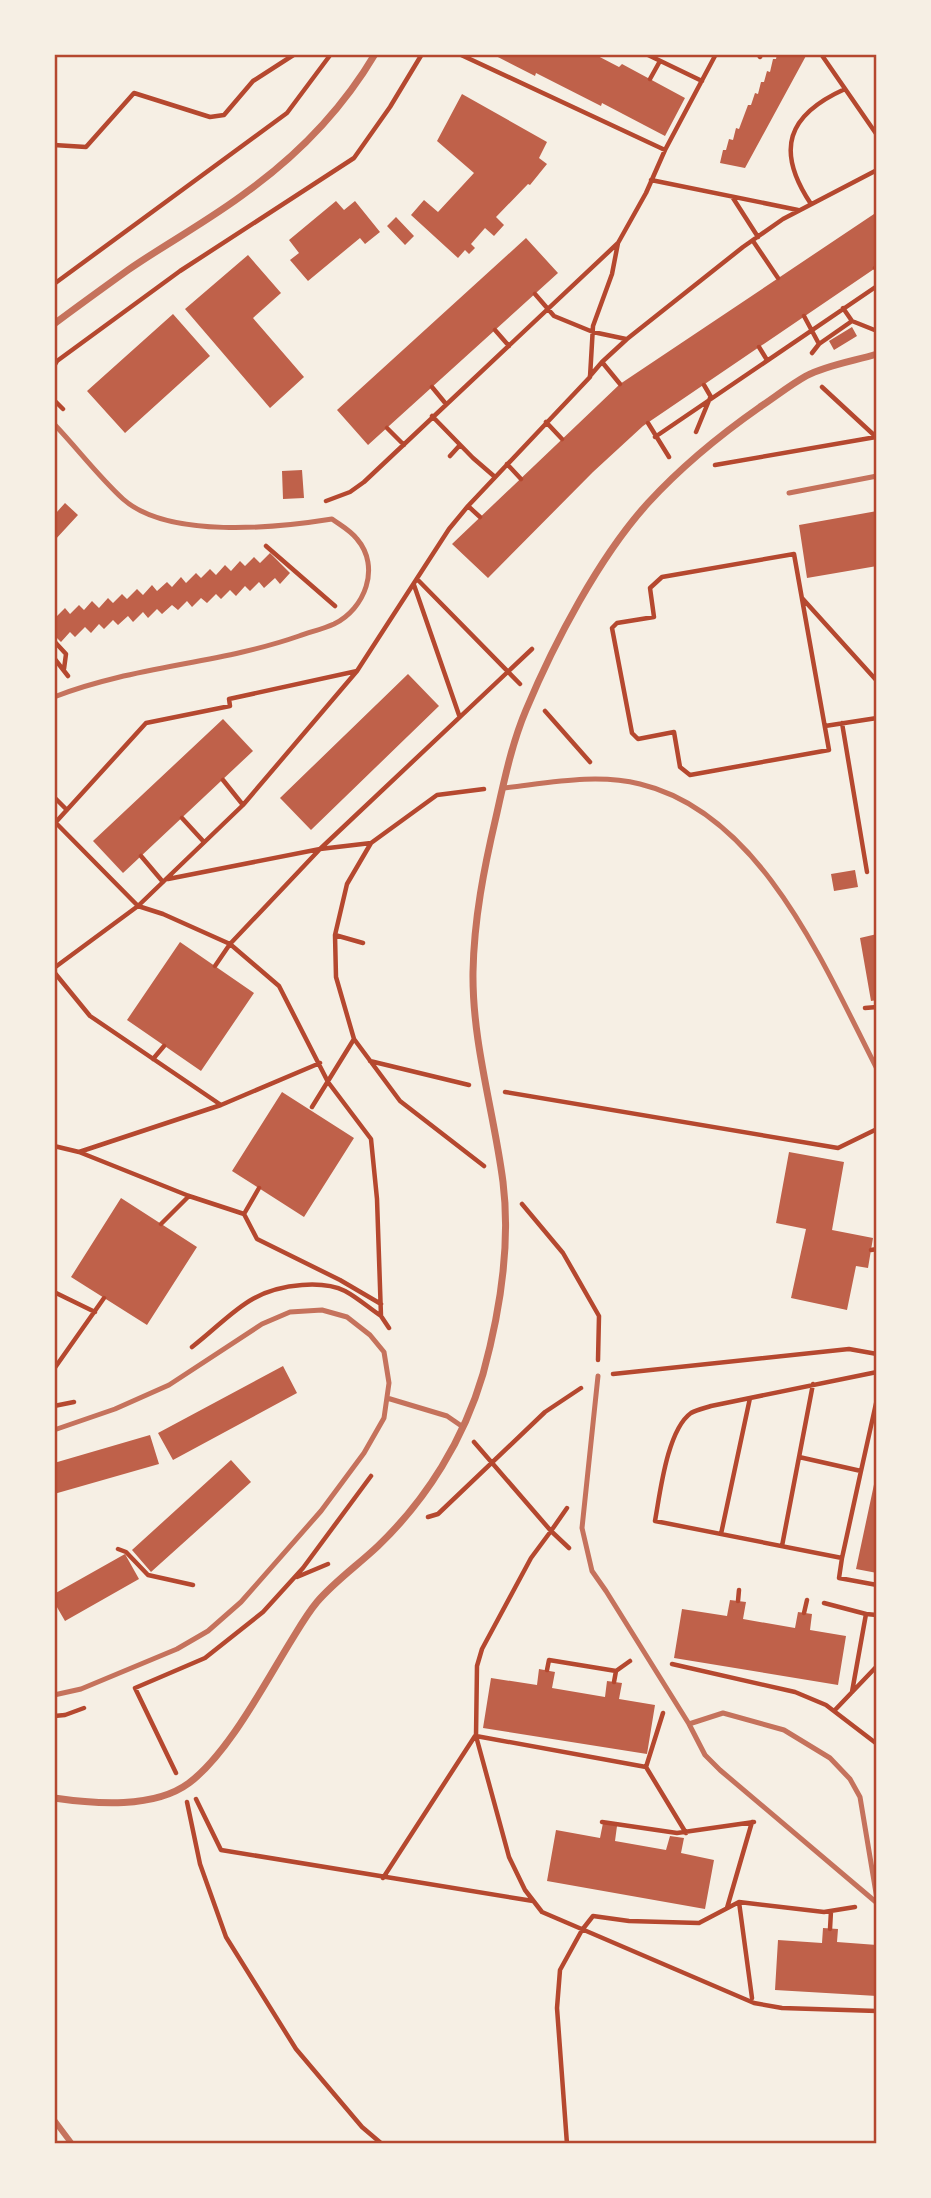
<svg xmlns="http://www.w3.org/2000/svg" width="931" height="2198" viewBox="0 0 931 2198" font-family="'Public Sans',sans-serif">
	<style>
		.building { fill: #bf614a }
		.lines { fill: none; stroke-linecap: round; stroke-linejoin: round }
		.path { stroke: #b5482f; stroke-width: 4.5 }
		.service { stroke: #c5725c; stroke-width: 5 }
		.pedestrian { stroke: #c5725c; stroke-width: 6 }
		.minor { stroke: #c5725c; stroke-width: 7 }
		.neatline { fill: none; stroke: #b5482f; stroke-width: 2.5 }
	</style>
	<rect width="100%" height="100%" fill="#f6efe4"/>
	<!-- building -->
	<path class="building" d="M 492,54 L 594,54 L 619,67 L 622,64 L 685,98 L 665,136 L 602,103 L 601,106 L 536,73 L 535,76 Z
		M 777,54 L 807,54 L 745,168 L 720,163 L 723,150 L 726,150 L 729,139 L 733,140 L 736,128 L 739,129 L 748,105 L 751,105 L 755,93 L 758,94 L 761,82 L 764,82 L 767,71 L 770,72 L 773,59 L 776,59 Z
		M 462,94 L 547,142 L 539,158 L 547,164 L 530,185 L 528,184 L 496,217 L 504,225 L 494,236 L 485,228 L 471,244 L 475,248 L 469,254 L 465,250 L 458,258 L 411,215 L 424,200 L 438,212 L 474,173 L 437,141 Z
		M 336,201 L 344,210 L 355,201 L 380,232 L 365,244 L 360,238 L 308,281 L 290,260 L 299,253 L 289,240 Z
		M 877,212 L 877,267 L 643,426 L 593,472 L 488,578 L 452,544 L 620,384 Z
		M 396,217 L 414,236 L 405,245 L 387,226 Z
		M 526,238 L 558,273 L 368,445 L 337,410 Z
		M 248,255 L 281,293 L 253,318 L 304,377 L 270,408 L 185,309 Z
		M 173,314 L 210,356 L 125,433 L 87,391 Z
		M 852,327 L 857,336 L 834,350 L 829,341 Z
		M 302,470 L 304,498 L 283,499 L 282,471 Z
		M 65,503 L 78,515 L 54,541 L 54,511 L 56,513 Z
		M 877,511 L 877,566 L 807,578 L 799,525 Z
		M 270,553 L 290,573 L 280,584 L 275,578 L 264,588 L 259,582 L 250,591 L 245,586 L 236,596 L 230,590 L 221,599 L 216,594 L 207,603 L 201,598 L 192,607 L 187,601 L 178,610 L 172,605 L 162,614 L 157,609 L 148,618 L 143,612 L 133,622 L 128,616 L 118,625 L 113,620 L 104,629 L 99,624 L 91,633 L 85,627 L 75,637 L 70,632 L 61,642 L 54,635 L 54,619 L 65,608 L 70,614 L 79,605 L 84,610 L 92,601 L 99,608 L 108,598 L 113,603 L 122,594 L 127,599 L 137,589 L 143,595 L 152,585 L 157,591 L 167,582 L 172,587 L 181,577 L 186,583 L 196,573 L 201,578 L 210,569 L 216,575 L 225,565 L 231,571 L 240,561 L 245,566 L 254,557 L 260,563 Z
		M 408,674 L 439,706 L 311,830 L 280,798 Z
		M 223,719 L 253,751 L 123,873 L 93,841 Z
		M 855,870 L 858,887 L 834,891 L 831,874 Z
		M 877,934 L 877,1000 L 871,1001 L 860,938 Z
		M 180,942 L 254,993 L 201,1071 L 127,1020 Z
		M 282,1092 L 354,1138 L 304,1217 L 232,1171 Z
		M 789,1152 L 844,1162 L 832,1230 L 873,1238 L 868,1268 L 856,1266 L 847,1310 L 791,1298 L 806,1229 L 776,1223 Z
		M 121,1198 L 197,1247 L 147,1325 L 71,1277 Z
		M 283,1366 L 297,1393 L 173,1460 L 158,1433 Z
		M 150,1435 L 159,1464 L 54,1494 L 54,1463 Z
		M 231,1460 L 251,1482 L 151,1572 L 132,1550 Z
		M 876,1475 L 877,1475 L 877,1573 L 856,1569 Z
		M 125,1554 L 139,1579 L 65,1621 L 54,1602 L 54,1594 Z
		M 730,1600 L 746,1602 L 743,1619 L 795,1628 L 798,1612 L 812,1614 L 810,1630 L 846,1636 L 838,1685 L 674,1658 L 682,1609 L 727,1616 Z
		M 539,1669 L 555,1672 L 552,1688 L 605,1697 L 607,1681 L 622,1683 L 619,1699 L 655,1705 L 647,1754 L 483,1728 L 491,1678 L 537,1685 Z
		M 603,1823 L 617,1826 L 615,1841 L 666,1850 L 670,1836 L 684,1838 L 681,1853 L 714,1860 L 705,1909 L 547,1881 L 556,1830 L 600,1838 Z
		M 823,1928 L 838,1929 L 837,1942 L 877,1945 L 877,1996 L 775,1990 L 778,1940 L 822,1943 Z"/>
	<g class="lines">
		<!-- path -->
		<path class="path" d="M 459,54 L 665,150
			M 646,54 L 702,81
			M 758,54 L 760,57
			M 821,54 L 877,135
			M 650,79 L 660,61
			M 54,145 L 86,147 L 134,93 L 210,117 L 224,115 L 253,81 L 295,54
			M 651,180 L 798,210
			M 733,198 L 758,237
			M 811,204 C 775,150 787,115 845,89
			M 753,241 L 778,278
			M 875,268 L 877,270
			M 54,284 L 287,113 L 331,54
			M 535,294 L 554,316 L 593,332 L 626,339
			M 843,308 L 852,321 L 877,331
			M 804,316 L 819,344
			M 495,330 L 509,346
			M 759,347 L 767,360
			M 812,353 L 819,344 L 852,321
			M 54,366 L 57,361 L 180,271 L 354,158 L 390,107 L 422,54
			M 590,376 L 602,362
			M 620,384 L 602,362 L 627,339 L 743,247 L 783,219 L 877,170
			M 704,385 L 711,397
			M 432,387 L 446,404
			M 822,387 L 875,436
			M 54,400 L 63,409
			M 432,416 L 473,458 L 495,477
			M 546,422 L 562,439
			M 648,423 L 669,457
			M 387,428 L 404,445
			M 696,432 L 710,398
			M 655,437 L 877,286
			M 450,456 L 460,445
			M 507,464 L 521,479
			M 715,465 L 876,437
			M 326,501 L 350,492 L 364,482 L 618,243 L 646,193 L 665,150 L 716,54
			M 468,506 L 480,517
			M 266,546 L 335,606
			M 794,554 L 829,750 L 690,775 L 680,767 L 674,732 L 638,739 L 632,733 L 612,628 L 617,623 L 654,617 L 650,588 L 662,577 Z
			M 417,579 L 520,684
			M 414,585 L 459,715
			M 802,598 L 877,681
			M 54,641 L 66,654 L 64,669
			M 54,658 L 68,676
			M 545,711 L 590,762
			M 842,723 L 867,872
			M 825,726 L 877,718
			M 223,780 L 243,805
			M 54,797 L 67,810
			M 182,818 L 204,842
			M 55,822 L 138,906 L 163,914 L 230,944 L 320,849 L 532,649
			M 55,823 L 146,723 L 230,706 L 229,699 L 357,671
			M 371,843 L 437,795 L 484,789
			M 141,856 L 163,882
			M 168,879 L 320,849 L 371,843 L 347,884 L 335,935 L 336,977 L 354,1039 L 400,1101 L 484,1166
			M 335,935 L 363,943
			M 215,966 L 230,944 L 279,986 L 328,1082 L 371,1139 L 377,1199 L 381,1316 L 389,1328
			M 54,968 L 138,906 L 243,805 L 357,671 L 449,529 L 468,506 L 590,377 L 593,326 L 612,274 L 618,243
			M 54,972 L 90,1016 L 221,1105
			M 865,1008 L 877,1007
			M 153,1059 L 164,1046
			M 370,1061 L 469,1085
			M 505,1092 L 838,1148 L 877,1129
			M 312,1107 L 354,1039
			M 54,1146 L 79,1152
			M 259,1188 L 244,1214 L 257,1239 L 340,1280 L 381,1304
			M 522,1204 L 563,1253 L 599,1316 L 598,1360
			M 244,1214 L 189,1196 L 79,1152 L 221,1105 L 320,1063
			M 161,1224 L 189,1196
			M 871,1250 L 877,1249
			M 54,1292 L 95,1312
			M 192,1347 C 232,1316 248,1289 302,1285 C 316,1284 333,1285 345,1291 C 358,1298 369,1308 381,1316
			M 54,1369 L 104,1298
			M 877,1372 L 711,1406 C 705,1408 696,1410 691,1413 C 667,1430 660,1494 655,1521 L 842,1558 L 839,1578 L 877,1585
			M 613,1374 L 849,1349 L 877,1354
			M 54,1406 L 74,1402
			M 474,1442 L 551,1531 L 567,1508
			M 799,1457 L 861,1471 L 842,1558
			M 861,1471 L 877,1399
			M 428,1517 L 438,1514 L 545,1412 L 581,1388
			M 721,1534 L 750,1398
			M 782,1546 L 813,1384
			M 569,1548 L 551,1531 L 531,1558 L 482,1649 L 477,1666 L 476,1736 L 509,1857 L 525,1890 L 542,1912 L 754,2003 L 782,2008 L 877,2011
			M 118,1549 L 126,1552 L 148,1575 L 193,1585
			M 297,1577 L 328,1564
			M 738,1601 L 739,1590
			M 824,1603 L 866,1614 L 852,1692
			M 804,1613 L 807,1600
			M 866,1614 L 877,1615
			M 672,1664 L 795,1692 L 826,1705 L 877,1744
			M 547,1670 L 549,1660 L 616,1671 L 614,1682
			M 616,1671 L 630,1661
			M 834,1711 L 877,1666
			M 663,1713 L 646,1767 L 686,1833
			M 54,1716 L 65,1715 L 84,1708
			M 476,1736 L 646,1767
			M 176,1773 L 135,1688 L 205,1658 L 263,1612 L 303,1568 L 371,1476
			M 196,1799 L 221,1850 L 533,1901
			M 187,1802 L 200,1864 L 226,1937 L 296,2049 L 362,2127 L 382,2144
			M 602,1822 L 677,1833 L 754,1822
			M 383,1878 L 475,1736
			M 739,1902 L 752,1998
			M 727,1908 L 752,1822
			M 830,1929 L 831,1911
			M 567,2144 L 557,2008 L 560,1970 L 582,1930 L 593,1916 L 629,1921 L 699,1923 L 739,1902 L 824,1912 L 855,1907"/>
		<!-- service -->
		<path class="service" d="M 54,424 C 77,448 98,476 123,499 C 168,539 276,528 332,519 C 340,525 350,530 357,539 C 381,567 365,609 334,624 C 323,629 310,632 299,636 C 219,664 133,666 54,697
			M 789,493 L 877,476
			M 503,788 C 548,783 596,773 640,784 C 762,813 825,968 877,1069
			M 598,1376 L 582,1528 L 592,1571 L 606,1591 L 689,1724 L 723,1713 L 784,1730 L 830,1758 L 850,1779 L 860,1797 L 877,1899
			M 387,1398 L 447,1416 L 463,1427
			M 54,1430 L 115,1409 L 169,1385 L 262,1324 L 290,1312 L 322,1310 L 347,1317 L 370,1335 L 384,1352 L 389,1383 L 384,1418 L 364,1453 L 321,1511 L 241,1602 L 208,1631 L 177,1649 L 81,1689 L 54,1695
			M 689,1724 L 705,1755 L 720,1770 L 877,1903"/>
		<!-- pedestrian -->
		<path class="pedestrian" d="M 54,2120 L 72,2144"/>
		<!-- minor -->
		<path class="minor" d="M 54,324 C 78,306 103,288 128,270 C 167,243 210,220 248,191 C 299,154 343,108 375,54
			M 54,1798 C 95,1804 154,1809 189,1783 C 228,1754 265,1683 291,1641 C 299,1628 307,1614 317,1602 C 335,1581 358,1565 378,1546 C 427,1499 464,1439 483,1374 C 500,1312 511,1246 503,1182 C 494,1112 472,1043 473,972 C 474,919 484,868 496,817 C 504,781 512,743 526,710 C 554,643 599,557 648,503 C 681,467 720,435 760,407 C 775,397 790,385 806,376 C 827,365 854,361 877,354"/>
	</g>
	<!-- border -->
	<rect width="931" height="2198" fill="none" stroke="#f6efe4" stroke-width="112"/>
	<rect x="56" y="56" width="819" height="2086" class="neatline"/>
</svg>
